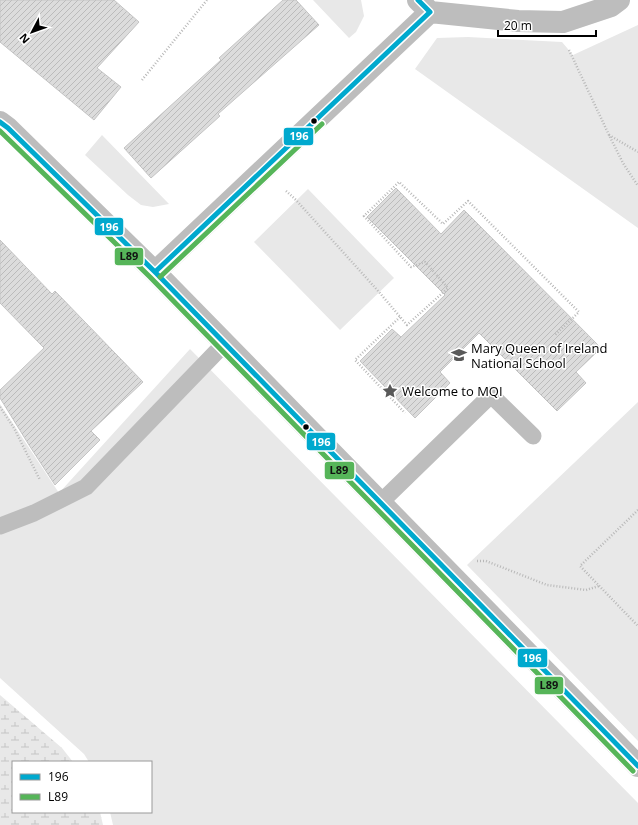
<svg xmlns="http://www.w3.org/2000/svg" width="638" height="825" viewBox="0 0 638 825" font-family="'Open Sans',sans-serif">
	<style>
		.green { fill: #e8e8e8 }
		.wetland { fill: url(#wetland-marsh) }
		.building { fill: url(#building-hatch); stroke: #c4c4c4 }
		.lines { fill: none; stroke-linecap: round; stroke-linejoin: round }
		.path { stroke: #b8b8b8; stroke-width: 2.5; stroke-dasharray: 1 2; stroke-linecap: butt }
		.service { stroke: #bdbdbd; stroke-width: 17 }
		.minor { stroke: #bdbdbd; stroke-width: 22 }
		.bus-1-casing { stroke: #fff; stroke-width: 8 }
		.bus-2-casing { stroke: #fff; stroke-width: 8 }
		.bus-1 { stroke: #00a9ce; stroke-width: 5 }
		.bus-2 { stroke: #56b559; stroke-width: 5 }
		.bus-dot { fill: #000; stroke: #fff; stroke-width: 1.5 }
		.labels { text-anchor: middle; stroke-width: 3; stroke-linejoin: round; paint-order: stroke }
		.poi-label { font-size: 13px; fill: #000; stroke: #fff; text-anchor: start }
		.line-badge { stroke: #fff; stroke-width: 1.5 }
		.badge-label { font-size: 11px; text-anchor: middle; font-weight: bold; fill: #fff }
		.pale-badge-label { font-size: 11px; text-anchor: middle; font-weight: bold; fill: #111 }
	</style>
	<defs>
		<pattern id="wetland-marsh" width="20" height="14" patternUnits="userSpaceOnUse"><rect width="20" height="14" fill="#e8e8e8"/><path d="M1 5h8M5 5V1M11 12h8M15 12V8" fill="none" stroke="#c5c5c5"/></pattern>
		<pattern id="building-hatch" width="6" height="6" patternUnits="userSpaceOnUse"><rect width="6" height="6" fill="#dcdcdc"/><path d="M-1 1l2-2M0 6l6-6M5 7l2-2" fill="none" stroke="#bbb"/></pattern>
	</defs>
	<rect width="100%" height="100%" fill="#fff"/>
	<!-- green -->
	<path class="green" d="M 313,0 L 361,0 L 364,16 L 356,32 L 349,38 Z
		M 638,25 L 638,228 L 415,69 L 437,38 L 468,37 L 562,42 L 573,55 Z
		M 102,135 L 169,204 L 153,207 L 141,205 L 128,195 L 85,155 Z
		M 308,189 L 394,278 L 340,330 L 254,242 Z
		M 190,349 L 638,803 L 638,825 L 113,825 L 110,812 L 151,812 L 151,762 L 89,762 L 84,754 L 0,678 L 0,404 L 59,493 Z
		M 638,402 L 638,741 L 467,565 Z"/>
	<!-- wetland -->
	<path class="wetland" d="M 0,695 L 62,748 L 73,762 L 13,762 L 13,812 L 100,812 L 103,825 L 0,825 Z"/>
	<!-- building -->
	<path class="building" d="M 0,0 L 114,0 L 139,22 L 97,68 L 121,87 L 94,120 L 0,42 Z
		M 283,0 L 296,0 L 319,25 L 218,114 L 220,116 L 151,178 L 124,148 L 221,60 L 219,58 Z
		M 396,188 L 441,234 L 464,210 L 601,348 L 576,372 L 586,383 L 557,411 L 479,333 L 440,372 L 450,383 L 415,418 L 360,361 L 392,329 L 401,337 L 445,295 L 367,217 Z
		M 0,240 L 52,294 L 55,291 L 143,382 L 91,431 L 100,440 L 55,485 L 29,445 L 0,398 L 0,390 L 44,348 L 0,303 Z"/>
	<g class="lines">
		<!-- path -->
		<path class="path" d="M 569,50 L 609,135 L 623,163 L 638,186
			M 142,80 L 207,0
			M 609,135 L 638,152
			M 286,191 L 296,200 L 379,292 L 407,325 L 448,288 L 425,262 L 411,267 L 364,216 L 399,182 L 443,224 L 468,201 L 579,312 L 554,336
			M 400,317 L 355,360 L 405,413
			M 0,407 L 14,428 L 40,480
			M 638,510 L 580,566 L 638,626
			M 477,561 L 486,561 L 547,585 L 586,590 L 599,586"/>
		<!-- service -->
		<path class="service" d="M 381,502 L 491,395 L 533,436
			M 0,526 L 34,513 L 86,487 L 225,343"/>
		<!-- minor -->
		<path class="minor" d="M 430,12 L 518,21 L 563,22 L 611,6 L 619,0
			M 0,122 L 8,128 L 155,272 L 638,766
			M 155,272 L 430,12 L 418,0"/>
		<defs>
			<path id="bus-1" d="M 0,122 L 8,128 L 155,272 L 638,766
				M 155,272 L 430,12 L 418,0"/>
			<path id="bus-2" d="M 0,131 L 150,277 L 633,771
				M 160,277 L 322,124"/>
		</defs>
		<!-- bus-1 casing -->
		<use href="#bus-1" class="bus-1-casing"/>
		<!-- bus-2 casing -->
		<use href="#bus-2" class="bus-2-casing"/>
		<!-- bus-1 -->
		<use href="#bus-1" class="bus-1"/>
		<!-- bus-2 -->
		<use href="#bus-2" class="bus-2"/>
	</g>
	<!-- icons -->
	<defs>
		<symbol id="school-bare" viewBox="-9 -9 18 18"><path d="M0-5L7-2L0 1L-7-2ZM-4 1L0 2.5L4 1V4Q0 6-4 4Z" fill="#595959" stroke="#fff" stroke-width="2.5" paint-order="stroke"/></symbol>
		<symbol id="sight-bare" viewBox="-9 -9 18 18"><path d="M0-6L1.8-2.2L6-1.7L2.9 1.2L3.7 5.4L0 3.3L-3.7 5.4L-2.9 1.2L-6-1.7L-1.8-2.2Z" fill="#595959" stroke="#fff" stroke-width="2.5" paint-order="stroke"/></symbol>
	</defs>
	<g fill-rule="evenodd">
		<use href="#school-bare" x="448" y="344" width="22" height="22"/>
		<use href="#sight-bare" x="379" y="380" width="22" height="22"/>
	</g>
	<!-- markers -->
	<g class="bus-dot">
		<circle cx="314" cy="121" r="3.5"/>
		<circle cx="306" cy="427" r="3.5"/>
	</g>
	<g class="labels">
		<!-- poi labels -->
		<g class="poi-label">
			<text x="471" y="353">Mary Queen of Ireland<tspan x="471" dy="15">National School</tspan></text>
			<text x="402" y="396">Welcome to MQI</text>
		</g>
	</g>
	<g class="line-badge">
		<rect x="283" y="127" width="31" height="19" rx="4" fill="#00a9ce"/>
		<rect x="94" y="217" width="30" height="19" rx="4" fill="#00a9ce"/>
		<rect x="114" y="247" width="30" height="19" rx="4" fill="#56b559"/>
		<rect x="306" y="432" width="30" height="19" rx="4" fill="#00a9ce"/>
		<rect x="324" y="461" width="31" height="19" rx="4" fill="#56b559"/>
		<rect x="517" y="648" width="31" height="20" rx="4" fill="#00a9ce"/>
		<rect x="534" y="676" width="30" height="19" rx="4" fill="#56b559"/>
	</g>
	<g class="badge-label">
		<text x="299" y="140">196</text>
		<text x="109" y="231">196</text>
		<text x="321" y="446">196</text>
		<text x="532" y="662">196</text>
	</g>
	<g class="pale-badge-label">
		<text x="129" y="260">L89</text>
		<text x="339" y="474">L89</text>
		<text x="549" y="689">L89</text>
	</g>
	<!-- legend -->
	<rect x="12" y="761" width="140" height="52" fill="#ffffff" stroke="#999999"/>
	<rect x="20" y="774" width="20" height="6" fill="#00a9ce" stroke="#999999"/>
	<text x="48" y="781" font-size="12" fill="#000000">196</text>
	<rect x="20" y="794" width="20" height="6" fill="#56b559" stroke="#999999"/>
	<text x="48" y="801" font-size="12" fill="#000000">L89</text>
	<!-- north arrow -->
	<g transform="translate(32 32) rotate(229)" stroke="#ffffff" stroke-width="3" paint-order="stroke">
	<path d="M0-3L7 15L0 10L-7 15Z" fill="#000000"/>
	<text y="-6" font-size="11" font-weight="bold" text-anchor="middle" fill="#000000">N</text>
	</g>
	<!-- scale -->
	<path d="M498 30v6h98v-6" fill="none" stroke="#000000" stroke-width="2"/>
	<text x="504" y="30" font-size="12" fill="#000000" stroke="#ffffff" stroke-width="3" paint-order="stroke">20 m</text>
</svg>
